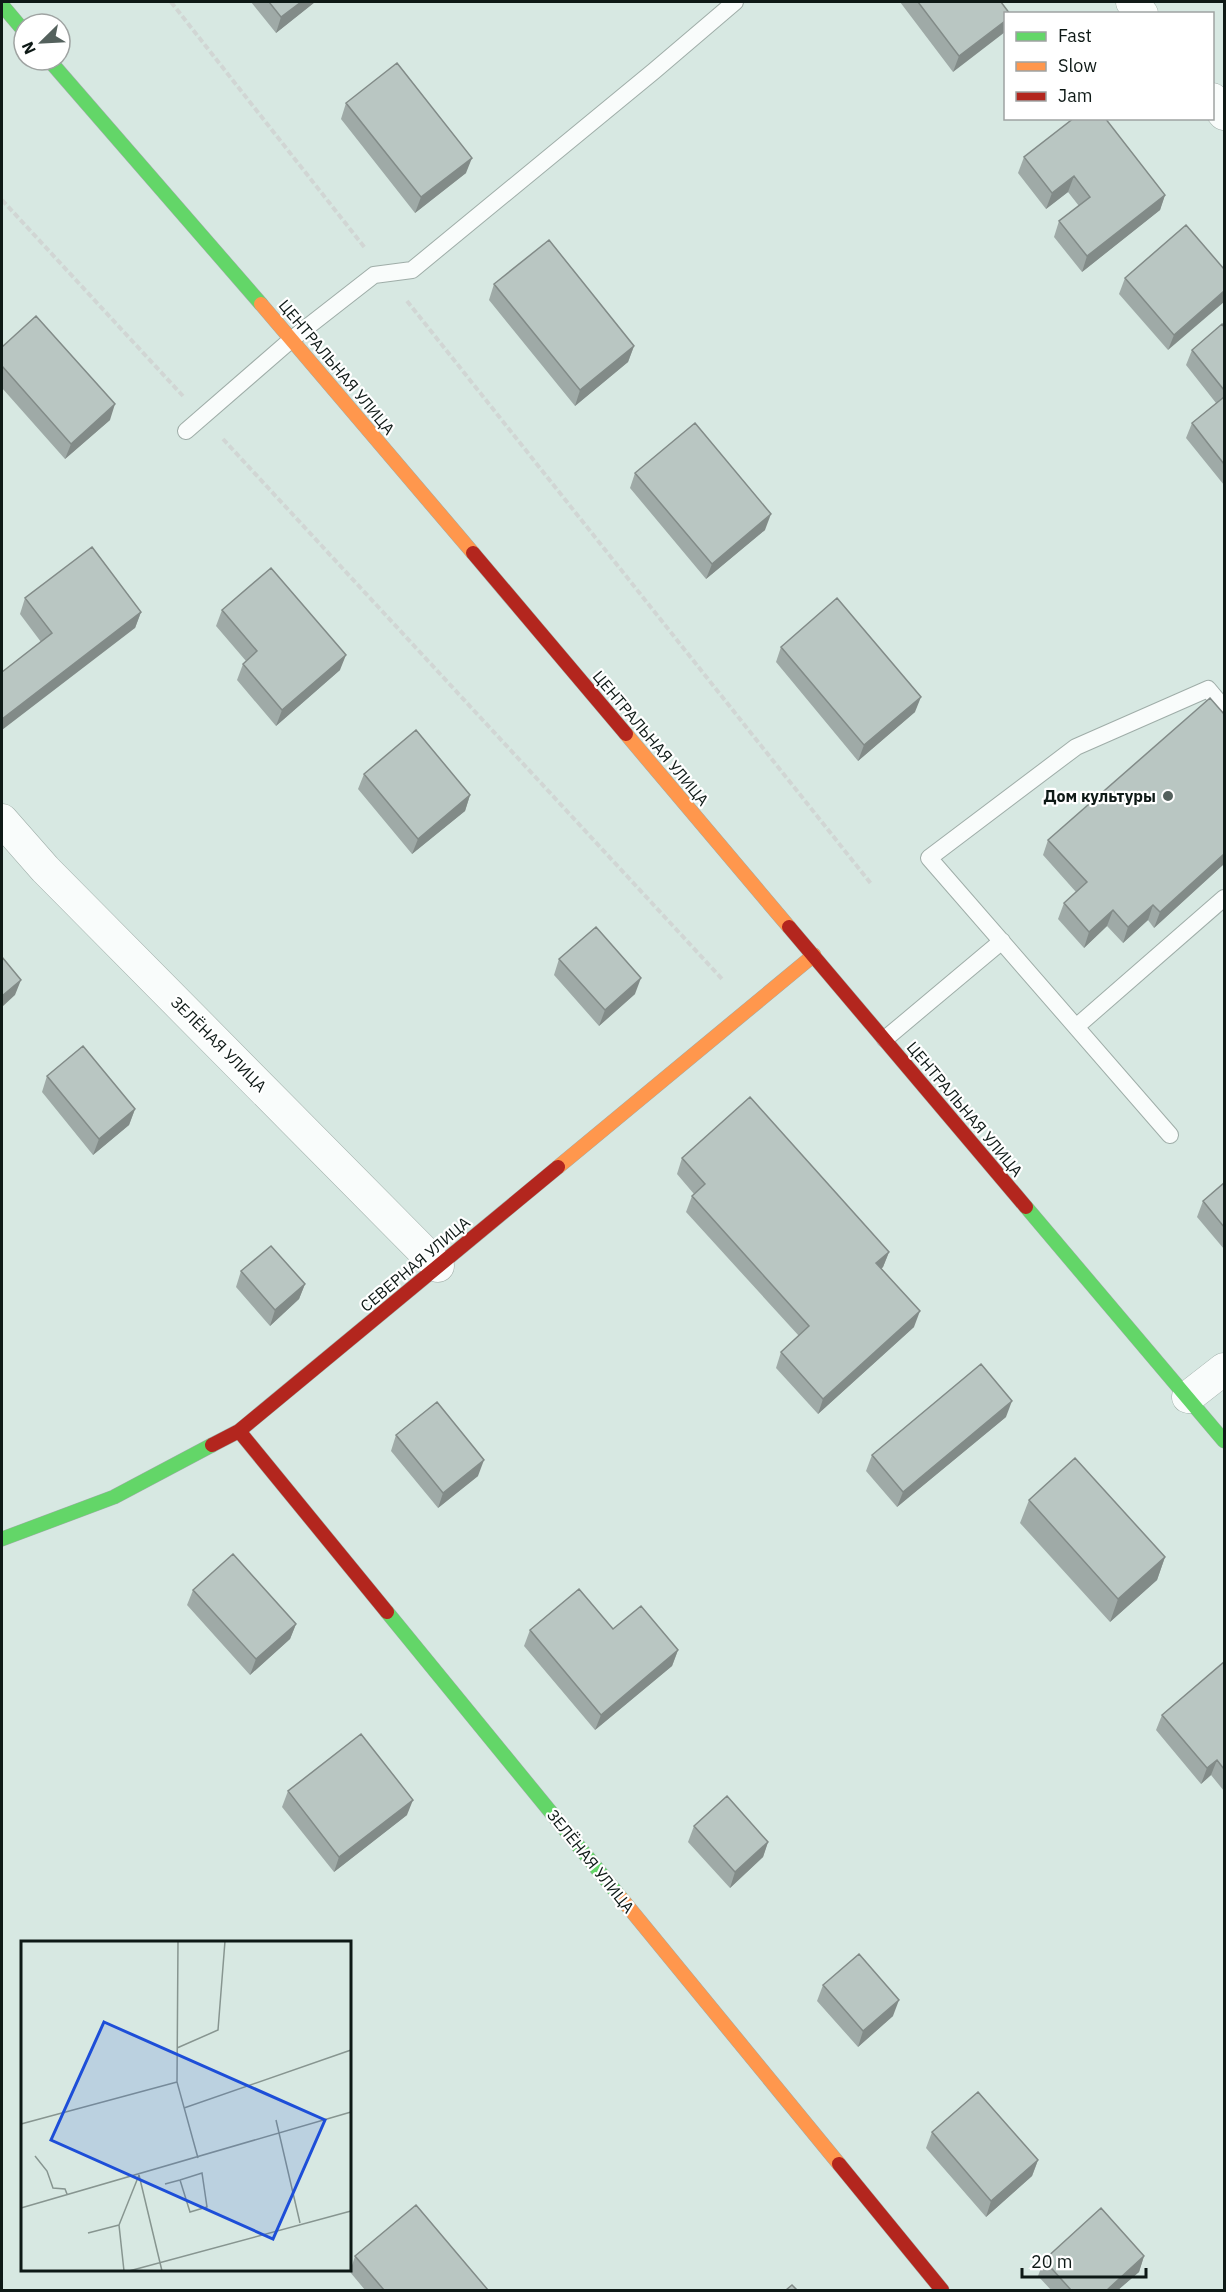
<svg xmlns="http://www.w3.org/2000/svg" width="1226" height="2292" viewBox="0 0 1226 2292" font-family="'IBM Plex Sans',sans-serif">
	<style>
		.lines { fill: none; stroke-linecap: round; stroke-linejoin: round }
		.lane-casing { stroke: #9fada8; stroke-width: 18 }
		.street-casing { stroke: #9fada8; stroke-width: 33 }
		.fast-casing { stroke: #9fada8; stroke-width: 15 }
		.slow-casing { stroke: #9fada8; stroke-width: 15 }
		.jam-casing { stroke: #9fada8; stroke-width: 15 }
		.path { stroke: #d1d6d4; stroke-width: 4; stroke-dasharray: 6 3; stroke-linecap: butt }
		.lane { stroke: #f9fcfb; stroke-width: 16 }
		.street { stroke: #f9fcfb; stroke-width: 32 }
		.fast { stroke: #63d668; stroke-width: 14 }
		.slow { stroke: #ff974d; stroke-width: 14 }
		.jam { stroke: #b3261e; stroke-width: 14 }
		.wall { fill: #9faaa7 }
		.shaded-wall { fill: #828b88 }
		.building { fill: #b9c6c2; stroke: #828b88; stroke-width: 1.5 }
		.poi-dot { fill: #54615d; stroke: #fff; stroke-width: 2 }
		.labels { text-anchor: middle; stroke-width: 4.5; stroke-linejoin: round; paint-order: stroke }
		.street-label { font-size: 16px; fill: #0e1916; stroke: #fff }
		.poi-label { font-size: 16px; font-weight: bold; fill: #0e1916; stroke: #fff; text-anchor: end }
		.inset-road { fill: none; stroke: #879590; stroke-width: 1.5 }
		.view { fill: #1d4ed8; fill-opacity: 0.15; stroke: #1d4ed8; stroke-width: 3 }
		.inset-edge { fill: none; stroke: #0e1916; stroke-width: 3 }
	</style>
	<rect width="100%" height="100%" fill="#d7e8e2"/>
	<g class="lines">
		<defs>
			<path id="lane" d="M 186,431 L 292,339 L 374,275 L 412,270 L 654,71 L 735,2
				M 1076,1027 L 1224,898
				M 885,1039 L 1002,941
				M 1170,1135 L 929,858 L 1076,747 L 1208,689 L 1224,708"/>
			<path id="street" d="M 1132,2 L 1142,14
				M 1212,99 L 1224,114
				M 2,820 L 45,869 L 438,1266
				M 1188,1397 L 1224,1369"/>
			<path id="fast" d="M 2,5 L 24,31
				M 49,60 L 261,304
				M 1026,1207 L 1224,1441
				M 2,1539 L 114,1497 L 212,1445
				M 387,1612 L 621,1898"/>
			<path id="slow" d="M 261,304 L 473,553
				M 626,734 L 789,927
				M 558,1167 L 814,955
				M 621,1898 L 839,2164"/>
			<path id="jam" d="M 473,553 L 626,734
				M 789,927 L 1026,1207
				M 239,1431 L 387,1612
				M 212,1445 L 239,1431 L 558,1167
				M 839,2164 L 942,2290"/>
		</defs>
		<!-- lane casing -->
		<use href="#lane" class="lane-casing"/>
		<!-- street casing -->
		<use href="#street" class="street-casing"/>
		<!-- fast casing -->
		<use href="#fast" class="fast-casing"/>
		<!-- slow casing -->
		<use href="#slow" class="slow-casing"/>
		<!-- jam casing -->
		<use href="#jam" class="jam-casing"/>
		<!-- path -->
		<path class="path" d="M 171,2 L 365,248
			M 2,200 L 183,396
			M 407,301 L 872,885
			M 223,439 L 723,980"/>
		<!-- lane -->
		<use href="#lane" class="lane"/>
		<!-- street -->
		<use href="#street" class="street"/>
		<!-- fast -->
		<use href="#fast" class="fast"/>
		<!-- slow -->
		<use href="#slow" class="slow"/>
		<!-- jam -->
		<use href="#jam" class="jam"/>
	</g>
	<!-- wall -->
	<path class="wall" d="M 251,2 L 315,2 L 276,33 Z
		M 900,2 L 1001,2 L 953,72 Z
		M 346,103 L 466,173 L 415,213 L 341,119 Z
		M 1024,157 L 1165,195 L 1160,210 L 1082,272 L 1054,237 L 1059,221 L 1079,206 L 1068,192 L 1046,209 L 1018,173 Z
		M 1224,269 L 1168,350 L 1119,294 L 1125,278 Z
		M 494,284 L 634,346 L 628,362 L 575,406 L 489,300 Z
		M 1224,327 L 1224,485 L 1186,438 L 1192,423 L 1216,403 L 1186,365 L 1192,350 Z
		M 2,347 L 110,420 L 65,459 L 2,388 Z
		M 635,473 L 765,530 L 706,579 L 630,488 Z
		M 25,598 L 141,612 L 135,628 L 41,642 L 20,614 Z
		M 222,610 L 340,670 L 276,726 L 237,680 L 243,664 L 246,661 L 216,626 Z
		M 781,647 L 915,712 L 858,761 L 776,662 Z
		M 364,774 L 470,795 L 465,811 L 412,854 L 358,789 Z
		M 1048,840 L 1224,864 L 1154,928 L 1148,920 L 1123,943 L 1107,926 L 1084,948 L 1058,919 L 1064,903 L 1076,892 L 1043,855 Z
		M 559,959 L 635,994 L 599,1026 L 554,975 Z
		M 47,1076 L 135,1109 L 129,1125 L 93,1155 L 42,1092 Z
		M 682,1158 L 889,1252 L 883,1267 L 881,1269 L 914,1327 L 818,1414 L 776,1368 L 781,1352 L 799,1336 L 686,1212 L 692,1196 L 694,1194 L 677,1174 Z
		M 1224,1183 L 1224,1249 L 1197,1217 L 1203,1201 Z
		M 241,1271 L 305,1284 L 299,1299 L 270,1326 L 236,1287 Z
		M 1006,1417 L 897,1507 L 866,1471 L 872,1455 Z
		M 396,1435 L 478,1476 L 438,1508 L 391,1451 Z
		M 1029,1500 L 1165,1557 L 1157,1580 L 1110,1622 L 1020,1523 Z
		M 193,1590 L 296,1624 L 290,1639 L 250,1675 L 187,1605 Z
		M 613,1629 L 678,1650 L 672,1666 L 595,1730 L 524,1646 L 530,1630 Z
		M 1224,1662 L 1224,1791 L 1211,1775 L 1201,1784 L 1156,1730 L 1162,1715 Z
		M 288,1791 L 407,1815 L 334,1872 L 282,1807 Z
		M 694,1826 L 768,1842 L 763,1857 L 730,1888 L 688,1842 Z
		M 823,1985 L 893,2016 L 858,2047 L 817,2001 Z
		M 932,2132 L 1038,2160 L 1032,2176 L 986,2217 L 926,2148 Z
		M 355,2256 L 488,2290 L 365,2290 L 350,2272 Z
		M 1144,2256 L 1139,2272 L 1118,2290 L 1051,2290 L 1038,2276 L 1044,2260 Z"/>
	<!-- shaded-wall -->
	<path class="shaded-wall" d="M 301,2 L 315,2 L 276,33 L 281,17 Z
		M 1005,21 L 1005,32 L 953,72 L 959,56 Z
		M 472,158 L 466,173 L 415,213 L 421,197 Z
		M 1074,176 L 1068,192 L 1046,209 L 1052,193 Z
		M 1165,195 L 1160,210 L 1082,272 L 1087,256 Z
		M 1224,291 L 1224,302 L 1168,350 L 1174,335 Z
		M 634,346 L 628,362 L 575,406 L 580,390 Z
		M 115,404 L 110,420 L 65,459 L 71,444 Z
		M 771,514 L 765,530 L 706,579 L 712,564 Z
		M 141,612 L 135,628 L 2,730 L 2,719 Z
		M 346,655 L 340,670 L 276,726 L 282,710 Z
		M 921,697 L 915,712 L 858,761 L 864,745 Z
		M 470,795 L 465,811 L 412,854 L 418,839 Z
		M 1224,854 L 1224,864 L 1154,928 L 1160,912 Z
		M 1153,905 L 1148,920 L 1123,943 L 1128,927 Z
		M 1113,910 L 1107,926 L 1084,948 L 1089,932 Z
		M 641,978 L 635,994 L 599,1026 L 605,1010 Z
		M 21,980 L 15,995 L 2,1007 L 2,996 Z
		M 135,1109 L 129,1125 L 93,1155 L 99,1139 Z
		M 889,1252 L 883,1267 L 870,1279 L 876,1263 Z
		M 305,1284 L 299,1299 L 270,1326 L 275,1310 Z
		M 920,1311 L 914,1327 L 818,1414 L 823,1399 Z
		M 1012,1401 L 1006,1417 L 897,1507 L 903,1492 Z
		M 484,1460 L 478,1476 L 438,1508 L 443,1493 Z
		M 1165,1557 L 1157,1580 L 1110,1622 L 1118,1599 Z
		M 296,1624 L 290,1639 L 250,1675 L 256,1659 Z
		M 678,1650 L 672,1666 L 595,1730 L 601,1715 Z
		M 1217,1760 L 1211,1775 L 1201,1784 L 1207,1768 Z
		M 413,1800 L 407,1815 L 334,1872 L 339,1857 Z
		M 768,1842 L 763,1857 L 730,1888 L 735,1872 Z
		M 899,2000 L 893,2016 L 858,2047 L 863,2031 Z
		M 1038,2160 L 1032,2176 L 986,2217 L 991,2201 Z
		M 1144,2256 L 1139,2272 L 1118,2290 L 1107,2290 Z"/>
	<!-- building -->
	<path class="building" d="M 269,2 L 301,2 L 281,17 Z
		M 918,2 L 1001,2 L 1010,14 L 1005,14 L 1005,21 L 959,56 Z
		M 397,63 L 472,158 L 421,197 L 346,103 Z
		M 1074,118 L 1105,118 L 1165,195 L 1087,256 L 1059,221 L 1090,197 L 1074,176 L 1052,193 L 1024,157 Z
		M 1186,225 L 1224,269 L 1224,291 L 1174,335 L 1125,278 Z
		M 549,240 L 634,346 L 580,390 L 494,284 Z
		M 36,316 L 115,404 L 71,444 L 2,366 L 2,347 Z
		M 1222,324 L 1224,327 L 1224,390 L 1192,350 Z
		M 1224,397 L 1224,464 L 1192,423 Z
		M 695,423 L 771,514 L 712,564 L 635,473 Z
		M 92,547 L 141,612 L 2,719 L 2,672 L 52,633 L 25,598 Z
		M 271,568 L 346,655 L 282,710 L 243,664 L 257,651 L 222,610 Z
		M 837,598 L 921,697 L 864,745 L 781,647 Z
		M 1210,698 L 1224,714 L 1224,854 L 1160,912 L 1153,905 L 1128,927 L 1113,910 L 1089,932 L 1064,903 L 1087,882 L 1048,840 Z
		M 416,730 L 470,795 L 418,839 L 364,774 Z
		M 596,927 L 641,978 L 605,1010 L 559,959 Z
		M 2,957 L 21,980 L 2,996 Z
		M 83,1046 L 135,1109 L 99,1139 L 47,1076 Z
		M 750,1097 L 889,1252 L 876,1263 L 920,1311 L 823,1399 L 781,1352 L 809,1326 L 692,1196 L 705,1184 L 682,1158 Z
		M 1224,1183 L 1224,1227 L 1203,1201 Z
		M 271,1246 L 305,1284 L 275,1310 L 241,1271 Z
		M 981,1364 L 1012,1401 L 903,1492 L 872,1455 Z
		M 437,1402 L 484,1460 L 443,1493 L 396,1435 Z
		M 1075,1458 L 1165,1557 L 1118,1599 L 1029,1500 Z
		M 233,1554 L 296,1624 L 256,1659 L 193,1590 Z
		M 579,1589 L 613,1629 L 641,1606 L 678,1650 L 601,1715 L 530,1630 Z
		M 1224,1662 L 1224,1769 L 1217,1760 L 1207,1768 L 1162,1715 Z
		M 361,1734 L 413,1800 L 339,1857 L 288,1791 Z
		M 727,1796 L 768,1842 L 735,1872 L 694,1826 Z
		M 859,1954 L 899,2000 L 863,2031 L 823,1985 Z
		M 978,2092 L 1038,2160 L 991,2201 L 932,2132 Z
		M 416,2205 L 488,2290 L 384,2290 L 355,2256 Z
		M 1101,2208 L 1144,2256 L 1107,2290 L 1071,2290 L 1044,2260 Z
		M 792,2285 L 797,2290 L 786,2290 Z"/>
	<!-- markers -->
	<circle class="poi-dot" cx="1168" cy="796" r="6"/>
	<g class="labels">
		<!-- street labels -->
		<g class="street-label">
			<text transform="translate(337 367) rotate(50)" y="6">ЦЕНТРАЛЬНАЯ УЛИЦА</text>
			<text transform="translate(651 738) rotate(50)" y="6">ЦЕНТРАЛЬНАЯ УЛИЦА</text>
			<text transform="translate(219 1044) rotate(45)" y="6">ЗЕЛЁНАЯ УЛИЦА</text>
			<text transform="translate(965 1109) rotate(50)" y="6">ЦЕНТРАЛЬНАЯ УЛИЦА</text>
			<text transform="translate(415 1264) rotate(-40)" y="6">СЕВЕРНАЯ УЛИЦА</text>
			<text transform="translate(591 1861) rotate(51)" y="6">ЗЕЛЁНАЯ УЛИЦА</text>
		</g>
		<!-- poi labels -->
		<g class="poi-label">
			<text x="1156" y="802">Дом культуры</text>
		</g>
	</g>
	<!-- overview -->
	<g transform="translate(21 1941)">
		<rect width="330" height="330" fill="#d7e8e2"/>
		<path class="inset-road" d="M 157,0 L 156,141 L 177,217M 156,107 L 197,89 L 204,0M 163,167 L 330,109M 255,179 L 279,282M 0,183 L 156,141M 14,215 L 26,230 L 32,247 L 44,248 L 46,253M 118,234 L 141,330M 144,243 L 159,239 L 181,232 L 186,266 L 169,271 L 159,239M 0,267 L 330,171M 67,292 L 98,284M 103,330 L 98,284 L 118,234M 108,330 L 330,270"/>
		<path class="view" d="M 83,81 L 304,179 L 252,298 L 30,199 Z"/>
		<rect width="330" height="330" class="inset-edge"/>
	</g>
	<!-- border -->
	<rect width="1226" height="2292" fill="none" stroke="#0e1916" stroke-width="6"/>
	<!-- legend -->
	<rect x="1004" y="12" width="210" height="108" fill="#ffffff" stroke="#9fa3a2" stroke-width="1.5"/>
	<rect x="1016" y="32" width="30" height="9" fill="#63d668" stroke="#9fa3a2" stroke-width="1.5"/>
	<text x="1058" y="42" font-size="18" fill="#0e1916">Fast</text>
	<rect x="1016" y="62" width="30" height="9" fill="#ff974d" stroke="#9fa3a2" stroke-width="1.5"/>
	<text x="1058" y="72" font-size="18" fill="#0e1916">Slow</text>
	<rect x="1016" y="92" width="30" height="9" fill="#b3261e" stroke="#9fa3a2" stroke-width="1.5"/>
	<text x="1058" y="102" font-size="18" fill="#0e1916">Jam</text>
	<!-- north arrow -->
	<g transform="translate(42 42) rotate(246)"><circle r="28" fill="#ffffff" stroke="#9fa3a2" stroke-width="1.5"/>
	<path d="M0-4.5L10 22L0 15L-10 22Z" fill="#54615d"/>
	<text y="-9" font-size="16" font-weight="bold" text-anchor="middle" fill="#0e1916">N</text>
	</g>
	<!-- scale -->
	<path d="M1022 2268v9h124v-9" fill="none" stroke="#0e1916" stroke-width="3"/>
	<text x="1031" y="2268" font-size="18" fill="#0e1916" stroke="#ffffff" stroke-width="4.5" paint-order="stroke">20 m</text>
</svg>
